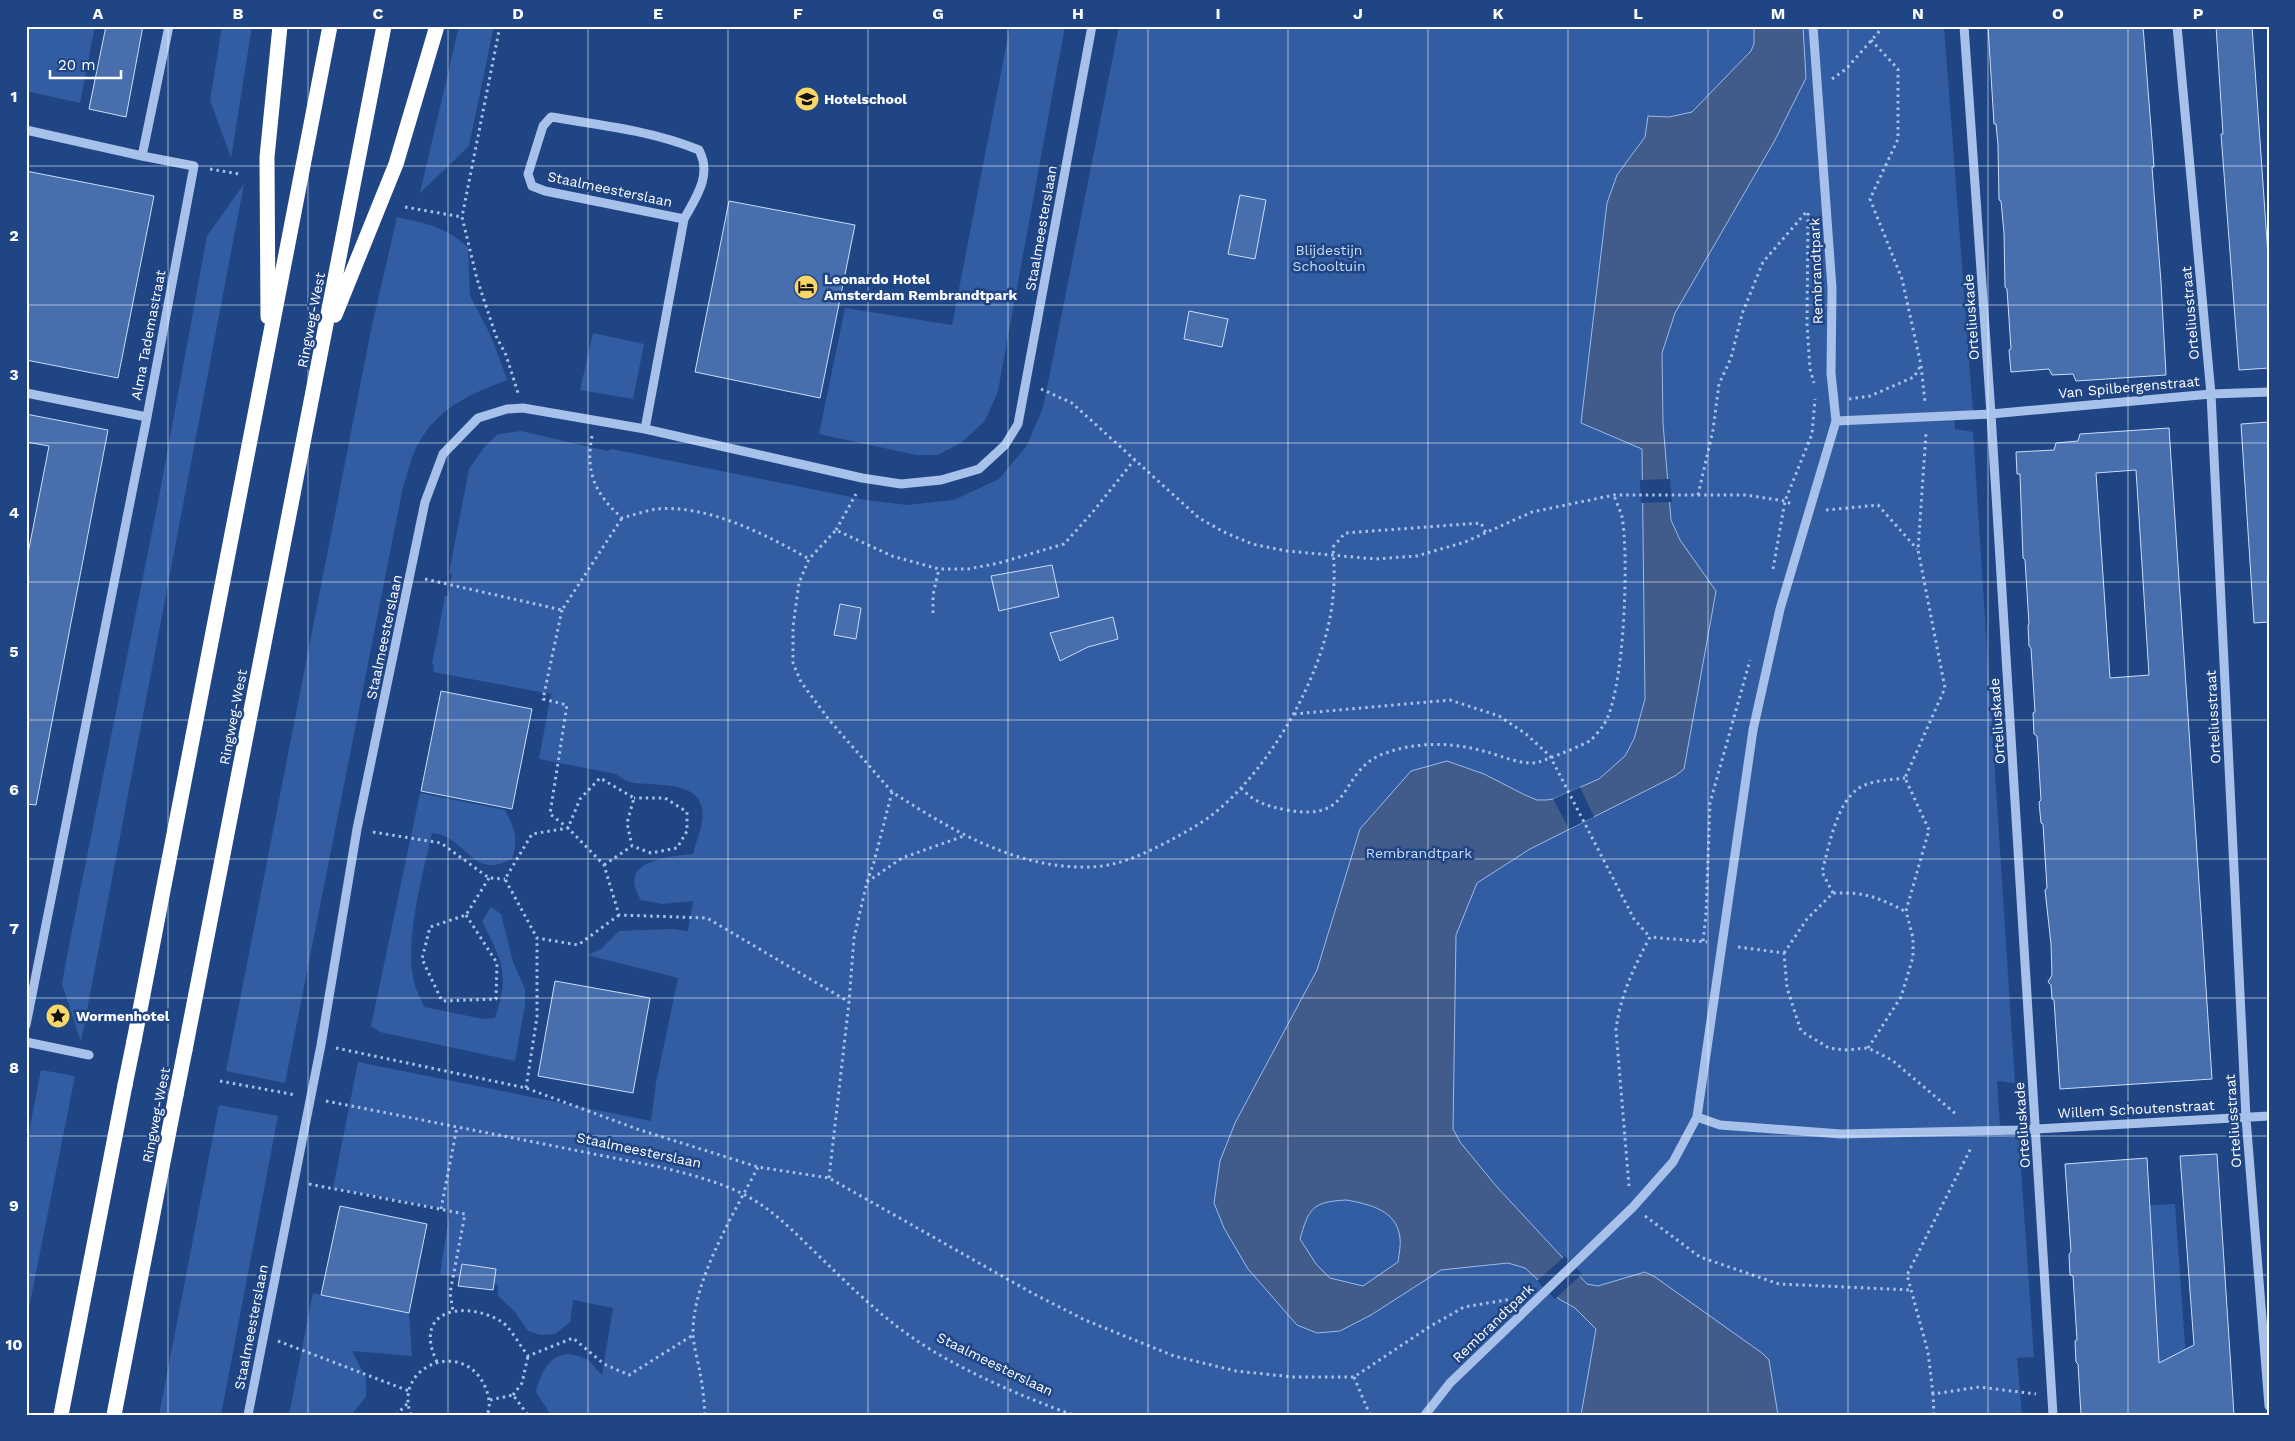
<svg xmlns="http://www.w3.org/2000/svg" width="2295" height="1441" viewBox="0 0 2295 1441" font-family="'Work Sans',sans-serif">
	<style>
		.green { fill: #335da2 }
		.water { fill: #415c8b; stroke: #9abbeb; fill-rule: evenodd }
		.pier { fill: #1f4584 }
		.building { fill: #476ead; stroke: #cbdcf7; fill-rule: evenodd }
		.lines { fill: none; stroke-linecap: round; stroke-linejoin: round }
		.path { stroke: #a7c1ea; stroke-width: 3; stroke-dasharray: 2.5 4; stroke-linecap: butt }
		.minor { stroke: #a7c1ea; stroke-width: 9 }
		.highway { stroke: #fff; stroke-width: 15 }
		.highway-bridge { stroke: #fff; stroke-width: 15 }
		.grid { fill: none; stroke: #fff; stroke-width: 1; stroke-opacity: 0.55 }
		.labels { text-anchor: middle; stroke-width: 5; stroke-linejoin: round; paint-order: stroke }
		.poi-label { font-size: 14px; font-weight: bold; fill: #fff; stroke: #1f4584; text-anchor: start }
		.street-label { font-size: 14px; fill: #fff; stroke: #1f4584 }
		.park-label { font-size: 14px; fill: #cbdcf7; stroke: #1f4584 }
		.neatline { fill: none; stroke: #fff; stroke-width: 2 }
		.grid-label { font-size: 16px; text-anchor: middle; font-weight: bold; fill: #fff }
	</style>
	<rect width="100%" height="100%" fill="#1f4584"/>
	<!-- green -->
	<path class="green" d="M 26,26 L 95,26 L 80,103 L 26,91 Z
		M 222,26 L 252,26 L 231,158 L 210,100 Z
		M 459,26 L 494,26 L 469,146 L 420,193 Z
		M 1010,26 L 1065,26 L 998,391 L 985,421 L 962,442 L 938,455 L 916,455 L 819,434 L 845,308 L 952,325 Z
		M 1119,26 L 1944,26 L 1973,412 L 1954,412 L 1955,429 L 1973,432 L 2015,1083 L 1997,1081 L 2000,1127 L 2018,1126 L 2034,1357 L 2017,1358 L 2022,1415 L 551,1415 L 536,1392 C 541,1371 553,1348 578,1356 C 581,1357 586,1358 589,1361 C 594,1365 597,1371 602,1375 L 613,1308 L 573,1300 L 570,1322 L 555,1334 L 541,1335 L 528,1331 L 515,1312 L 498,1296 L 498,1285 L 440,1274 L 450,1210 L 333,1188 L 358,1062 L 651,1121 L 656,1083 L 678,978 L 587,955 L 601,949 L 619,931 L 672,929 L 688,931 L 693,901 L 662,904 L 641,900 C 616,861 666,857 693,854 C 696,841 705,822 702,808 C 696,777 645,788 626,781 C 623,779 619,776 616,774 L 539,759 L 551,694 L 433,672 L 434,665 L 432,664 L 445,596 L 448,596 L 452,574 L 449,573 L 469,469 L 485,446 L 498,434 L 521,431 L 607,451 L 612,449 L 866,500 L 907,505 L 954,500 L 999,479 L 1026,447 L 1043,408 Z
		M 244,184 L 81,1042 L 62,984 L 66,961 L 159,497 L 207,236 Z
		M 397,217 C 427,224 444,226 468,247 L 470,296 L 490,334 L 507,379 L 513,378 C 472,393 435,408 415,450 C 410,462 407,475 403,487 L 285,1083 L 226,1071 L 371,330 Z
		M 593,333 L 644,344 L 633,399 L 580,390 Z
		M 420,793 L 505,810 C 514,827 519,839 512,859 C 506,861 499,865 493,865 C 470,867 460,835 432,833 C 423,874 404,941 414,982 C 416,990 421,999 424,1007 L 483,1019 L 495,1018 C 510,974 502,961 482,921 L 491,907 L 501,914 L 513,962 L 525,989 L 525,1005 L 515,1061 L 380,1032 L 371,1026 Z
		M 41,1070 L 75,1076 L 26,1323 L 26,1147 Z
		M 219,1105 L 278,1116 L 221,1415 L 159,1415 Z
		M 2175,1204 L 2190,1415 L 2128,1415 L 2117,1207 Z
		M 313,1293 L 409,1313 L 412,1356 L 352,1351 L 366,1378 L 366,1397 L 351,1415 L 289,1415 Z"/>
	<!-- water -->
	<path class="water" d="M 1754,26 L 1803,26 L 1806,78 L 1775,140 L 1675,313 L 1662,353 L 1663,423 L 1671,520 L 1680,540 L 1716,591 L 1684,769 L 1675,776 L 1530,849 L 1477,883 L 1456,935 L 1453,1129 L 1460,1142 L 1497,1187 L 1587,1284 L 1598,1286 L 1645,1272 L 1655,1277 L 1762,1353 L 1769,1360 L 1778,1415 L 1581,1415 L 1596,1329 L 1575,1308 L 1559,1299 L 1525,1268 L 1508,1263 L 1441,1270 L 1371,1315 L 1340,1331 L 1317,1333 L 1297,1325 L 1248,1269 L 1224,1228 L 1214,1203 L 1220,1161 L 1235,1123 L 1317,970 L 1360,829 L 1411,771 L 1447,761 L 1484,774 L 1525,795 L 1537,800 L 1546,800 L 1553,799 L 1599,779 L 1625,756 L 1634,739 L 1645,699 L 1642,449 L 1581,423 L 1607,203 L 1617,175 L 1645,137 L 1648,116 L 1669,117 L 1692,112 L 1751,51 L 1754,44 ZM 1346,1200 C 1369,1204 1397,1210 1400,1238 C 1401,1245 1399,1254 1398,1262 L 1363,1286 L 1330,1278 L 1316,1264 L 1300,1239 C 1309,1208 1312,1202 1346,1200 Z"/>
	<!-- pier -->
	<path class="pier" d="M 1670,479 L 1672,502 L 1641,503 L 1640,480 Z
		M 1580,787 L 1594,817 L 1569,829 L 1553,799 Z
		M 1565,1256 L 1582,1274 L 1555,1299 L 1537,1281 Z"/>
	<!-- building -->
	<path class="building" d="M 106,26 L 143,26 L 126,117 L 89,109 Z
		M 1988,26 L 2143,26 L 2153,153 L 2154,167 L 2152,167 L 2161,282 L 2166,375 L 2076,381 L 2073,374 L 2052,375 L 2049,369 L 2011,372 L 2009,350 L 2011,349 L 2007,289 L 2005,287 L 2004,233 L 2001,201 L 1999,200 L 1998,145 L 1996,124 L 1994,124 Z
		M 2216,26 L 2252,26 L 2269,270 L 2269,368 L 2239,370 L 2221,134 L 2223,134 Z
		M 26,171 L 154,196 L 118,378 L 26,360 Z
		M 1240,195 L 1266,200 L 1255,259 L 1228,254 Z
		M 729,201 L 855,225 L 820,398 L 695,372 Z
		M 1189,311 L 1228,319 L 1222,347 L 1184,339 Z
		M 26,414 L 108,430 L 36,805 L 26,804 L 26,564 L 49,446 L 26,442 Z
		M 2269,422 L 2269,622 L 2254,623 L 2241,424 Z
		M 2169,428 L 2212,1079 L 2060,1089 L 2054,1000 L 2052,999 L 2051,985 L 2048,982 L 2052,975 L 2051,944 L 2045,890 L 2047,888 L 2043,824 L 2041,823 L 2039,802 L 2041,800 L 2037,736 L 2034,734 L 2033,713 L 2035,712 L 2031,648 L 2029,646 L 2028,625 L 2029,624 L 2025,560 L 2023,558 L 2020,474 L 2017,474 L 2016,452 L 2054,450 L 2056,443 L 2078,441 L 2080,434 ZM 2136,470 L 2149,675 L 2110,678 L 2096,473 Z
		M 1052,565 L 1059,597 L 999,611 L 991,576 Z
		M 840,604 L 861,608 L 856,639 L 834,635 Z
		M 1113,617 L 1118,639 L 1088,647 L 1060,661 L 1050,633 Z
		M 441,691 L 532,709 L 512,809 L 421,791 Z
		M 555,981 L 650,998 L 633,1093 L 538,1076 Z
		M 2217,1154 L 2234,1415 L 2081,1415 L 2078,1364 L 2076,1362 L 2075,1341 L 2077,1340 L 2073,1276 L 2070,1275 L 2069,1254 L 2071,1252 L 2065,1164 L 2147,1158 L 2159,1363 L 2194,1345 L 2180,1156 Z
		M 340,1206 L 427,1224 L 409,1313 L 321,1295 Z
		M 462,1264 L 496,1269 L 493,1290 L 458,1286 Z"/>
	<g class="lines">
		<!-- path -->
		<path class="path" d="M 500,26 L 462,217 L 477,279 L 496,336 L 506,355 L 518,393
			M 1871,40 L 1898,69 L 1898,139 L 1870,199 L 1902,279 L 1921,365 L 1925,402
			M 1832,79 L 1846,69 L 1884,26
			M 210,169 L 239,174
			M 405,207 L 462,217
			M 1808,213 L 1807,324 L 1810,369 L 1814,383
			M 1041,389 L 1072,403 L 1199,518 L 1224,532 L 1252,544 L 1287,551 L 1375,559 L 1417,556 L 1465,542 L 1532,512 L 1614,495 L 1746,495 L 1785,501 L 1794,505
			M 1849,399 L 1870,396 L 1914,377 L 1921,365
			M 592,436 C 585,472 595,494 622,518 C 633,515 645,511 656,509 C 707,504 767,535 809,559
			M 1698,495 L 1713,430 L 1719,384 L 1731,358 L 1742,314 L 1763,262 L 1808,210
			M 1826,510 L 1878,505 L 1917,549
			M 836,530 L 856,494
			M 1773,569 L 1785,501 L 1812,434 L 1815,399
			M 425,579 L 562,610 L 622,518
			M 562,610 L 543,699 L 567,705 L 550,814 L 568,828 L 580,799 L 600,778 L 634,798 L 627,823 L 632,846 L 651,853 L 677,848 L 687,831 L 687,812 L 665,798 L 634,798
			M 933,613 L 933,595 L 939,569
			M 1294,714 L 1450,700 L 1499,716 L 1526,734 L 1550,756 L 1634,919 L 1650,937
			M 1241,788 C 1255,803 1267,806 1287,810 C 1356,823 1337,772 1383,754 C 1417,741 1452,742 1487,752 C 1502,756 1523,766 1539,762 C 1548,759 1584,745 1591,740 C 1595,736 1600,730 1603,726 C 1625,695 1629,554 1622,517 C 1620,509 1616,502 1614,495
			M 892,792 L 830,721 L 801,682 L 793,663 L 793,627 L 799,583 L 809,559 L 836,530 L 892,556 L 939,569 L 968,569 L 999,563 L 1064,544 L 1092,513 L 1135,459
			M 373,832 L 441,843 L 489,878 L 505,879
			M 604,865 L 632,846
			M 867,882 L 902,858 L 964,836
			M 1833,893 L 1822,872 C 1829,847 1836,803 1859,788 C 1872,780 1890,780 1905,778
			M 466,915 L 497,963 L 496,999 L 442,1001 L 422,959 L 430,927 L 466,915 L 489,878
			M 619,915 L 578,945 L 537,938 L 505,879 L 532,834 L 568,828 L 604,865 L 619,915 L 707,918 L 849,1002
			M 1703,941 L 1706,915 L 1710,803 L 1750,660
			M 1738,947 L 1784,953 L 1787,988 L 1801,1031 L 1829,1048 L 1844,1050 L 1868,1048 L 1892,1060 L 1957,1115
			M 1784,953 L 1807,919 L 1833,893 C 1864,892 1879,897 1906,912
			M 336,1048 L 526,1088 L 637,1129 L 758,1167 L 829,1178 L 1032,1293 L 1085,1320 L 1174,1356 L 1236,1371 L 1293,1377 L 1354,1377 L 1429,1327 L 1464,1307 L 1512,1299
			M 1868,1048 L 1901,997 L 1913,957 L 1913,938 L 1906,911 L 1929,830 L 1905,778 L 1945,688 L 1918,550 L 1926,433
			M 220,1081 L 296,1095
			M 526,1088 L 537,1017 L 537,938
			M 326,1101 L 660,1167 C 688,1174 717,1181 743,1194 C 773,1209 795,1233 819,1256 C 849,1285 878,1314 913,1338 C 957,1369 1023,1397 1073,1415
			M 829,1178 L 849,1002 L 854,938 L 867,882 L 874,862 L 892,792 C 953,831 1016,869 1090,867 C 1119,866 1144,854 1169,841 C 1182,834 1195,827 1208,818 C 1269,773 1327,671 1333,596 C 1335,580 1334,563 1333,547 L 1345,533 L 1481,523 L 1486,533
			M 309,1184 L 465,1214 L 450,1293 L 453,1311
			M 1629,1186 L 1616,1030 C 1620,996 1634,967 1650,937 L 1707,942
			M 441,1209 L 457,1127
			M 1645,1216 L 1700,1257 L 1779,1284 L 1911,1290
			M 278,1341 L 409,1391
			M 437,1362 C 411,1308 467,1300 502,1322 C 510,1327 521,1347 528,1356 L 573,1338 L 604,1364 L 629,1375 L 693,1335
			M 1354,1377 L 1370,1415
			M 1933,1394 L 1928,1352 L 1907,1275 L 1972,1146
			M 513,1395 L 522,1383 L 528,1356
			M 490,1400 L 513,1395 L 528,1415
			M 396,1415 L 408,1403
			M 411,1415 C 392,1365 466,1337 486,1389 C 489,1397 491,1406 487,1415
			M 705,1415 C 704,1401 703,1387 700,1373 C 698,1360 693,1345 693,1332 C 693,1280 734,1213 758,1167
			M 1934,1415 L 1933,1394 L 1979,1387 L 2036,1394"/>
		<!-- minor -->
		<path class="minor" d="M 1964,26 L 1991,414 L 2053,1415
			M 2177,26 L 2211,394 L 2246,1118 L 2269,1406
			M 26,130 L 142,156 L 169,26
			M 26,393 L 147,417 L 194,166 L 142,156
			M 1836,421 L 1991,414 L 2211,394 L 2269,392
			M 645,429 L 684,219 C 697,196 712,175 699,150 C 652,131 601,125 551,117 L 543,126 L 528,174 L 532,186 L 545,191 L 684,219
			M 26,1025 L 147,417
			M 26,1042 L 89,1055
			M 1697,1117 L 1720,1125 L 1841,1134 L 2017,1130 L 2269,1116
			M 248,1415 L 321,1045 L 357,829 L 425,502 L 443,454 L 478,418 L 507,409 L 523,408 L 645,429 L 862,478 L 901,484 L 941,480 L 979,469 L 1005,445 L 1018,424 L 1092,26
			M 1425,1415 L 1450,1383 L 1633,1207 L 1673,1162 L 1697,1117 L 1753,730 L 1780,609 L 1836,421 L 1831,373 L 1832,288 L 1813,26"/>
		<!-- highway -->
		<path class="highway" d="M 335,315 L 396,164 L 437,26
			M 268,317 L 267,157 L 280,26
			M 134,1041 L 330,26
			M 185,1050 L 384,26
			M 61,1415 L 125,1085
			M 114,1415 L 176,1095"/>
		<!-- highway-bridge -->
		<path class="highway-bridge" d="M 125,1085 L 134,1041
			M 176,1095 L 185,1050"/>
	</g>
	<!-- grid -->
	<path class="grid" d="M 168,26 L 168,1415M 308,26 L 308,1415M 448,26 L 448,1415M 588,26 L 588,1415M 728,26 L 728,1415M 868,26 L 868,1415M 1008,26 L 1008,1415M 1148,26 L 1148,1415M 1288,26 L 1288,1415M 1428,26 L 1428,1415M 1568,26 L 1568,1415M 1708,26 L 1708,1415M 1848,26 L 1848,1415M 1988,26 L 1988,1415M 2128,26 L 2128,1415M 26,166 L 2269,166M 26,305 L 2269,305M 26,443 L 2269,443M 26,582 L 2269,582M 26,720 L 2269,720M 26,859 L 2269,859M 26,998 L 2269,998M 26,1136 L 2269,1136M 26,1275 L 2269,1275"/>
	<!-- icons -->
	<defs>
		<symbol id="school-disc" viewBox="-11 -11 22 22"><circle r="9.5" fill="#f8d767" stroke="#1f4584"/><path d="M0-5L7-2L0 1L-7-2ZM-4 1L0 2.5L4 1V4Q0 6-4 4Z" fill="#111"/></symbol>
		<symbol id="hotel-disc" viewBox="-11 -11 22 22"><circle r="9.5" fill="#f8d767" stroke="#1f4584"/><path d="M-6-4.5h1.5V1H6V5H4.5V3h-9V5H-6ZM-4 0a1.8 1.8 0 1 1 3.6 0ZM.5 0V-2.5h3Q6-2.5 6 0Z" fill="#111"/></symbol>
		<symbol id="sight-disc" viewBox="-11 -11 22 22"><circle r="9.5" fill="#f8d767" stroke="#1f4584"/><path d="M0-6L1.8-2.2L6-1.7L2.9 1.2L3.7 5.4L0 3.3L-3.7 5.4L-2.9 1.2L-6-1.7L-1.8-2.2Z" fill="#111"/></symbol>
	</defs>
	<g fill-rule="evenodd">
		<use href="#school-disc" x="793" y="85" width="28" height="28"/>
		<use href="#hotel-disc" x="792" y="273" width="28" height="28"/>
		<use href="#sight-disc" x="44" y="1002" width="28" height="28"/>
	</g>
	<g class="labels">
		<!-- poi labels -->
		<g class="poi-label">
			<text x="824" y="104">Hotelschool</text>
			<text x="824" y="284">Leonardo Hotel<tspan x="824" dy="16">Amsterdam Rembrandtpark</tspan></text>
			<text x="76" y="1021">Wormenhotel</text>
		</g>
		<!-- street labels -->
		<g class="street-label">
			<text transform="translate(610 189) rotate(12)" y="5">Staalmeesterslaan</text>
			<text transform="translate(1041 228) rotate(-80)" y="5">Staalmeesterslaan</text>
			<text transform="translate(1816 271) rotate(-92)" y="5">Rembrandtpark</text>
			<text transform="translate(2190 313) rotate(-95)" y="5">Orteliusstraat</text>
			<text transform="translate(1971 317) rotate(-94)" y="5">Orteliuskade</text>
			<text transform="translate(311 320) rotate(-79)" y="5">Ringweg-West</text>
			<text transform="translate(148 335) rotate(-79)" y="5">Alma Tademastraat</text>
			<text transform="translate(2129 387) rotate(-5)" y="5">Van Spilbergenstraat</text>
			<text transform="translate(384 637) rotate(-78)" y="5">Staalmeesterslaan</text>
			<text transform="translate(233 717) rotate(-79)" y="5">Ringweg-West</text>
			<text transform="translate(2213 717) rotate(-93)" y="5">Orteliusstraat</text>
			<text transform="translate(1997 721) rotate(-94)" y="5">Orteliuskade</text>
			<text transform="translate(2136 1109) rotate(-3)" y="5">Willem Schoutenstraat</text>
			<text transform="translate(156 1115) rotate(-79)" y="5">Ringweg-West</text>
			<text transform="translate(2233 1121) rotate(-94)" y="5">Orteliusstraat</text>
			<text transform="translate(2022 1125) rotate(-94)" y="5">Orteliuskade</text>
			<text transform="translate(639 1150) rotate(12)" y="5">Staalmeesterslaan</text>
			<text transform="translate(1493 1323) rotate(-44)" y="5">Rembrandtpark</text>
			<text transform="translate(251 1327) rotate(-79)" y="5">Staalmeesterslaan</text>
			<text transform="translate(995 1364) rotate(26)" y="5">Staalmeesterslaan</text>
		</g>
		<!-- park labels -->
		<g class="park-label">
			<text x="1329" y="255">Blijdestijn<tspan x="1329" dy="16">Schooltuin</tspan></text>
			<text x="1419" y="858">Rembrandtpark</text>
		</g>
	</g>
	<!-- border -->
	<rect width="2295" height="1441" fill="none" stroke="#1f4584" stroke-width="55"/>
	<!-- scale -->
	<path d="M50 70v8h71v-8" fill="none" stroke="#ffffff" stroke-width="2.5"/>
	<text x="58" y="70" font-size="15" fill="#ffffff" stroke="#1f4584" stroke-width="4" paint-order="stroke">20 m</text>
	<rect x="28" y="28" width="2240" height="1386" class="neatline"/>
	<g class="grid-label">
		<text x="98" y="19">A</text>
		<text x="238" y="19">B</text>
		<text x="378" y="19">C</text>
		<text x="518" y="19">D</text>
		<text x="658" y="19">E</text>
		<text x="798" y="19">F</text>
		<text x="938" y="19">G</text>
		<text x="1078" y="19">H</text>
		<text x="1218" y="19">I</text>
		<text x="1358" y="19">J</text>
		<text x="1498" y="19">K</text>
		<text x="1638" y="19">L</text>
		<text x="1778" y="19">M</text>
		<text x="1918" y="19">N</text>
		<text x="2058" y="19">O</text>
		<text x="2198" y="19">P</text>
		<text x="14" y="102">1</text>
		<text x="14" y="241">2</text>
		<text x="14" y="380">3</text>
		<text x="14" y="518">4</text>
		<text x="14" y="657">5</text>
		<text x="14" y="795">6</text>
		<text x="14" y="934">7</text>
		<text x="14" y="1073">8</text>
		<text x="14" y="1211">9</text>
		<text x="14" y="1350">10</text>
	</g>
</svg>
